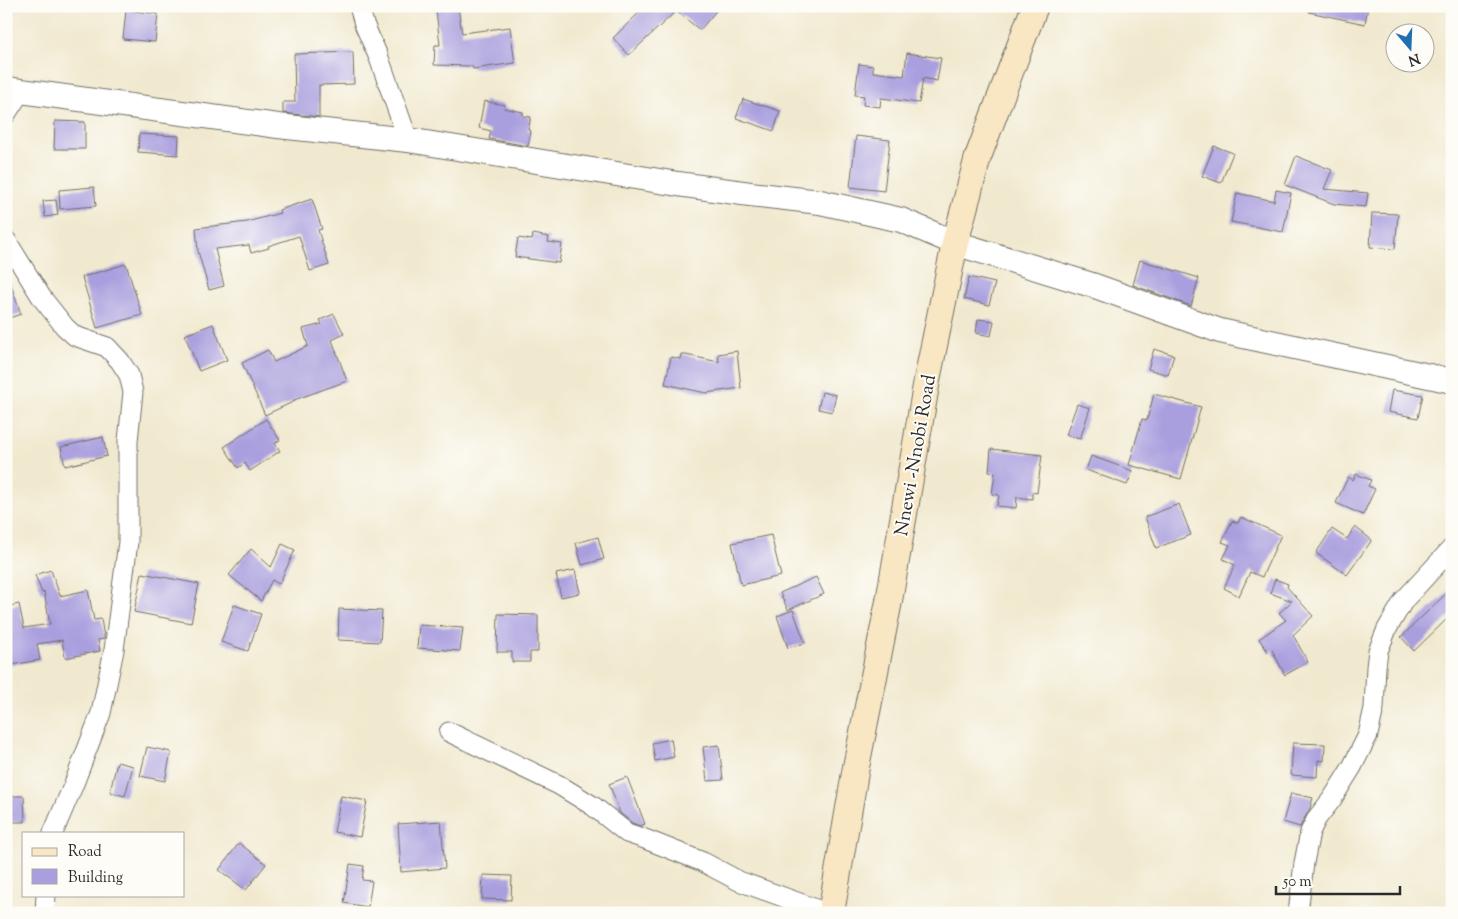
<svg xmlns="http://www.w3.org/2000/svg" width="1458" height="919" viewBox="0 0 1458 919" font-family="'Sorts Mill Goudy',serif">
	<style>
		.building { fill: #a99ede }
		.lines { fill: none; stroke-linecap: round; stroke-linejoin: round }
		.minor-casing { stroke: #706e64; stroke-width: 21 }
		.tertiary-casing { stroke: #706e64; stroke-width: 26 }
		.secondary-casing { stroke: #706e64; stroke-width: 28 }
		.minor { stroke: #fff; stroke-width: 19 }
		.tertiary { stroke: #fff; stroke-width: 24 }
		.secondary { stroke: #f9e7c3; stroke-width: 26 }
		.labels { text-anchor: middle; stroke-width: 4; stroke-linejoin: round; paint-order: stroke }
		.street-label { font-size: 19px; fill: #2b2b2b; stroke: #fdfcf7 }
	</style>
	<rect width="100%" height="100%" fill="#fdfcf7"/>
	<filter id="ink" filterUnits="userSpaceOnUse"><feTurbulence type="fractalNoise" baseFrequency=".02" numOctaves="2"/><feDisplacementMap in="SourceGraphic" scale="10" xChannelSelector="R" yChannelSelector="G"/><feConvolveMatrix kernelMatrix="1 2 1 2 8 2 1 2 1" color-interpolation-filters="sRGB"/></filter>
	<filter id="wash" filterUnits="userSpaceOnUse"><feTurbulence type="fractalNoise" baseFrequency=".0096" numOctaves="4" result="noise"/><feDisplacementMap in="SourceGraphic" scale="20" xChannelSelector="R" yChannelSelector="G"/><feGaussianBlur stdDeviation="1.12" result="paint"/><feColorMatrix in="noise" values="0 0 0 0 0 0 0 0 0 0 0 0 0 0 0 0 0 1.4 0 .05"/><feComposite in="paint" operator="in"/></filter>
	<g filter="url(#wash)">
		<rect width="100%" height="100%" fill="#f1e9cf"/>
		<g id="blocks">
			<!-- building -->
			<path class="building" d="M 646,6 L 720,6 L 700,30 L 676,11 L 629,55 L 613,38 Z
				M 1310,6 L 1368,6 L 1365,24 L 1309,12 Z
				M 458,7 L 462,33 L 510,27 L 515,63 L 473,69 L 472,66 L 434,65 L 435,45 L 440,45 L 436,10 Z
				M 126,10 L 158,14 L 155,42 L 123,39 Z
				M 353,52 L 354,84 L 319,85 L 319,117 L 283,113 L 283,102 L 295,102 L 294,54 Z
				M 907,53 L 941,58 L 937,81 L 923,78 L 919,103 L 881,98 L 880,107 L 863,105 L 864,96 L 855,95 L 859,64 L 873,66 L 873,72 L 904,76 Z
				M 743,99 L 780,111 L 774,131 L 736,118 Z
				M 484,101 L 505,105 L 504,108 L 523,112 L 523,116 L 531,117 L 528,130 L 531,131 L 528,146 L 489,139 L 491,131 L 479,128 Z
				M 55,121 L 85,122 L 85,149 L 54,149 Z
				M 139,134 L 179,136 L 178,155 L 138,152 Z
				M 856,136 L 890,140 L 884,191 L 850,187 Z
				M 1214,146 L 1233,153 L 1221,183 L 1202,176 Z
				M 1296,156 L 1332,170 L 1324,189 L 1368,193 L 1366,207 L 1334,204 L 1285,185 Z
				M 94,187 L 96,206 L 60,209 L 59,190 Z
				M 1276,190 L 1291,193 L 1283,232 L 1231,222 L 1237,193 L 1274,201 Z
				M 312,199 L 322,229 L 318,230 L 329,265 L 310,271 L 299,236 L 268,246 L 269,248 L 251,253 L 249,245 L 215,249 L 224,286 L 209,290 L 198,251 L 196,228 L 247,222 L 280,213 L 279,210 Z
				M 56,200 L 58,215 L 45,217 L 43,201 Z
				M 1372,213 L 1398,214 L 1395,249 L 1370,247 Z
				M 533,234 L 549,237 L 548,242 L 562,244 L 559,263 L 515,257 L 518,238 L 532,240 Z
				M 1140,260 L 1199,278 L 1191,306 L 1133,285 Z
				M 126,264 L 142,315 L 97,328 L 82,277 Z
				M 8,277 L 21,314 L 6,319 L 6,278 Z
				M 969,277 L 995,283 L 989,305 L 964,299 Z
				M 334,314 L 344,334 L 332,340 L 347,381 L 294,400 L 295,401 L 265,415 L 242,363 L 268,350 L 274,362 L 308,346 L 303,329 L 322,324 L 320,320 Z
				M 978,319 L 994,321 L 991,336 L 976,333 Z
				M 213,324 L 227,360 L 199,371 L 185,335 Z
				M 1154,349 L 1174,355 L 1168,375 L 1148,369 Z
				M 737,351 L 741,388 L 706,393 L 665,384 L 671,357 L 680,359 L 681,354 L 719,362 L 718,354 Z
				M 1392,390 L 1423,395 L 1418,418 L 1388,412 Z
				M 822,392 L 836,395 L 832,412 L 818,409 Z
				M 1154,394 L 1201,407 L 1181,479 L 1129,465 L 1142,419 L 1147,420 Z
				M 1077,404 L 1090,408 L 1080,439 L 1066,435 Z
				M 266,419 L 280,440 L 275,443 L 280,451 L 250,471 L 245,463 L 238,468 L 224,447 Z
				M 103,437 L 107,456 L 65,466 L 61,447 Z
				M 991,449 L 1042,455 L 1037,493 L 1032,492 L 1032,499 L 1017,497 L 1016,508 L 997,506 L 999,495 L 992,494 L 995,473 L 989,472 Z
				M 1091,456 L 1133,471 L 1127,485 L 1086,470 Z
				M 1356,474 L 1371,480 L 1368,486 L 1375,489 L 1363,515 L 1336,503 L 1348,477 L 1353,480 Z
				M 1179,504 L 1191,535 L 1156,548 L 1145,517 Z
				M 1241,517 L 1281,535 L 1262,577 L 1250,572 L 1239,596 L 1224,588 L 1235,565 L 1223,559 L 1230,545 L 1222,542 L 1232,521 L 1238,523 Z
				M 1355,527 L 1372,540 L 1347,575 L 1316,553 L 1332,529 L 1347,539 Z
				M 771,535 L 781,576 L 741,585 L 732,543 Z
				M 598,537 L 604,559 L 582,565 L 576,543 Z
				M 282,544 L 295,550 L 279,584 L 272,580 L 261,601 L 229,575 L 251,549 L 271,567 Z
				M 51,570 L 60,596 L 88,590 L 94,620 L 101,619 L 104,637 L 104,639 L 98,640 L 100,651 L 65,658 L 62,640 L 37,644 L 40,660 L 6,666 L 6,607 L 19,604 L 24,628 L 50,624 L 44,592 L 42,593 L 35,575 Z
				M 575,570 L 580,593 L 561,597 L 556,574 Z
				M 142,573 L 199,584 L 191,623 L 134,612 Z
				M 816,577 L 824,594 L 788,610 L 780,593 Z
				M 1275,579 L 1288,584 L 1287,587 L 1313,616 L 1293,635 L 1308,662 L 1285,675 L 1272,650 L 1269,653 L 1259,639 L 1286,620 L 1279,613 L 1292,601 L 1270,593 Z
				M 1452,588 L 1452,614 L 1414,651 L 1401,637 Z
				M 234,605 L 261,614 L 248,651 L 221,642 Z
				M 339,609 L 382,611 L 380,642 L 338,640 Z
				M 793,610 L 805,643 L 788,648 L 777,616 Z
				M 498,614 L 538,615 L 538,652 L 530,652 L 530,662 L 512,662 L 512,652 L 497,652 Z
				M 419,625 L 463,628 L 460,651 L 417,648 Z
				M 671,739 L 674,757 L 655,761 L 652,743 Z
				M 1293,743 L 1325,744 L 1324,761 L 1318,760 L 1317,777 L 1291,775 Z
				M 719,745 L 723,780 L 707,781 L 703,747 Z
				M 147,747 L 171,752 L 165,781 L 140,776 Z
				M 117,762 L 133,766 L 125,796 L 110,792 Z
				M 627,777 L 645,824 L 640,826 L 632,823 L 620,813 L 609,784 Z
				M 1291,793 L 1313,798 L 1310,808 L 1300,827 L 1283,822 Z
				M 6,796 L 24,796 L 25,822 L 6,822 Z
				M 341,796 L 367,801 L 360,837 L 334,832 Z
				M 441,821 L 445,868 L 401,872 L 398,824 Z
				M 239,843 L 266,864 L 246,890 L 219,870 Z
				M 350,864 L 364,866 L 362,880 L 372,881 L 368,907 L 344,903 Z
				M 483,875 L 512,876 L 511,900 L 482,899 Z"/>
		</g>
	</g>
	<g filter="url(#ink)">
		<use href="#blocks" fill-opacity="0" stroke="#706e64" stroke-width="1"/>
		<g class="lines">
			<defs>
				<path id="minor" d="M 359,6 L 364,24 L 379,58 L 408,140
					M 6,114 L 21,91
					M 6,240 L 42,298 L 65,327 L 75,336 L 107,347 L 120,361 L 129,375 L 133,392 L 128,441 L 128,542 L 114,650 L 101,713 L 73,786 L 53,833
					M 449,732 L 559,785 L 593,806 L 627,833 L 645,839 L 703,862 L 739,881 L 827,913
					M 45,913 L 46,895
					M 1298,913 L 1304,863 L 1310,832 L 1317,818 L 1332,799 L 1352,767 L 1368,735 L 1374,708 L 1376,667 L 1378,651 L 1387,629 L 1404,600 L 1452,548"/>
				<path id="tertiary" d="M 6,89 L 278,126 L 408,140 L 678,184 L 750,194 L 820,202 L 901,220 L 955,243 L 1095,286 L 1220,331 L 1452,381"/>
				<path id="secondary" d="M 831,913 L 856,767 L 889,601 L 927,380 L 955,243 L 978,157 L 1035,6"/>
			</defs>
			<!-- minor casing -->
			<use href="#minor" class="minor-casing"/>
			<!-- tertiary casing -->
			<use href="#tertiary" class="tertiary-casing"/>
			<!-- secondary casing -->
			<use href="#secondary" class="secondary-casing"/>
			<!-- minor -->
			<use href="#minor" class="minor"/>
			<!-- tertiary -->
			<use href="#tertiary" class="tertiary"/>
			<!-- secondary -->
			<use href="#secondary" class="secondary"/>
		</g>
	</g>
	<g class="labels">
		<!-- street labels -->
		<g class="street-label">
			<text transform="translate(914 455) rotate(-80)" y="7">Nnewi -Nnobi Road</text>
		</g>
	</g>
	<!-- margin -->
	<rect width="1458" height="919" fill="none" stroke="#fdfcf7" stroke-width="25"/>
	<!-- legend -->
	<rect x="22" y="832" width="162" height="65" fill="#fdfcf7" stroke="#a9a8a5"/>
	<rect x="32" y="848" width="25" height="8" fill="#f9e7c3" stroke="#a9a8a5"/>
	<text x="68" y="856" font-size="15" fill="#2b2b2b">Road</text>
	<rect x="32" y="869" width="25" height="15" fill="#a99ede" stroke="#a9a8a5"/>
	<text x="68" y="882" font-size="15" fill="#2b2b2b">Building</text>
	<!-- north arrow -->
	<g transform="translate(1410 48) rotate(161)"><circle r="24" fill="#fdfcf7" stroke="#a9a8a5"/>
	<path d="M0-4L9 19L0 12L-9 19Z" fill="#1f6fb2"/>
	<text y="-8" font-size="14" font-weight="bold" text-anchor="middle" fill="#2b2b2b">N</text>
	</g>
	<!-- scale -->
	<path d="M1276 886v8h124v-8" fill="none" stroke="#2b2b2b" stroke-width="2.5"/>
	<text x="1283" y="886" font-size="15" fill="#2b2b2b" stroke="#fdfcf7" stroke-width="4" paint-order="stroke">50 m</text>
</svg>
